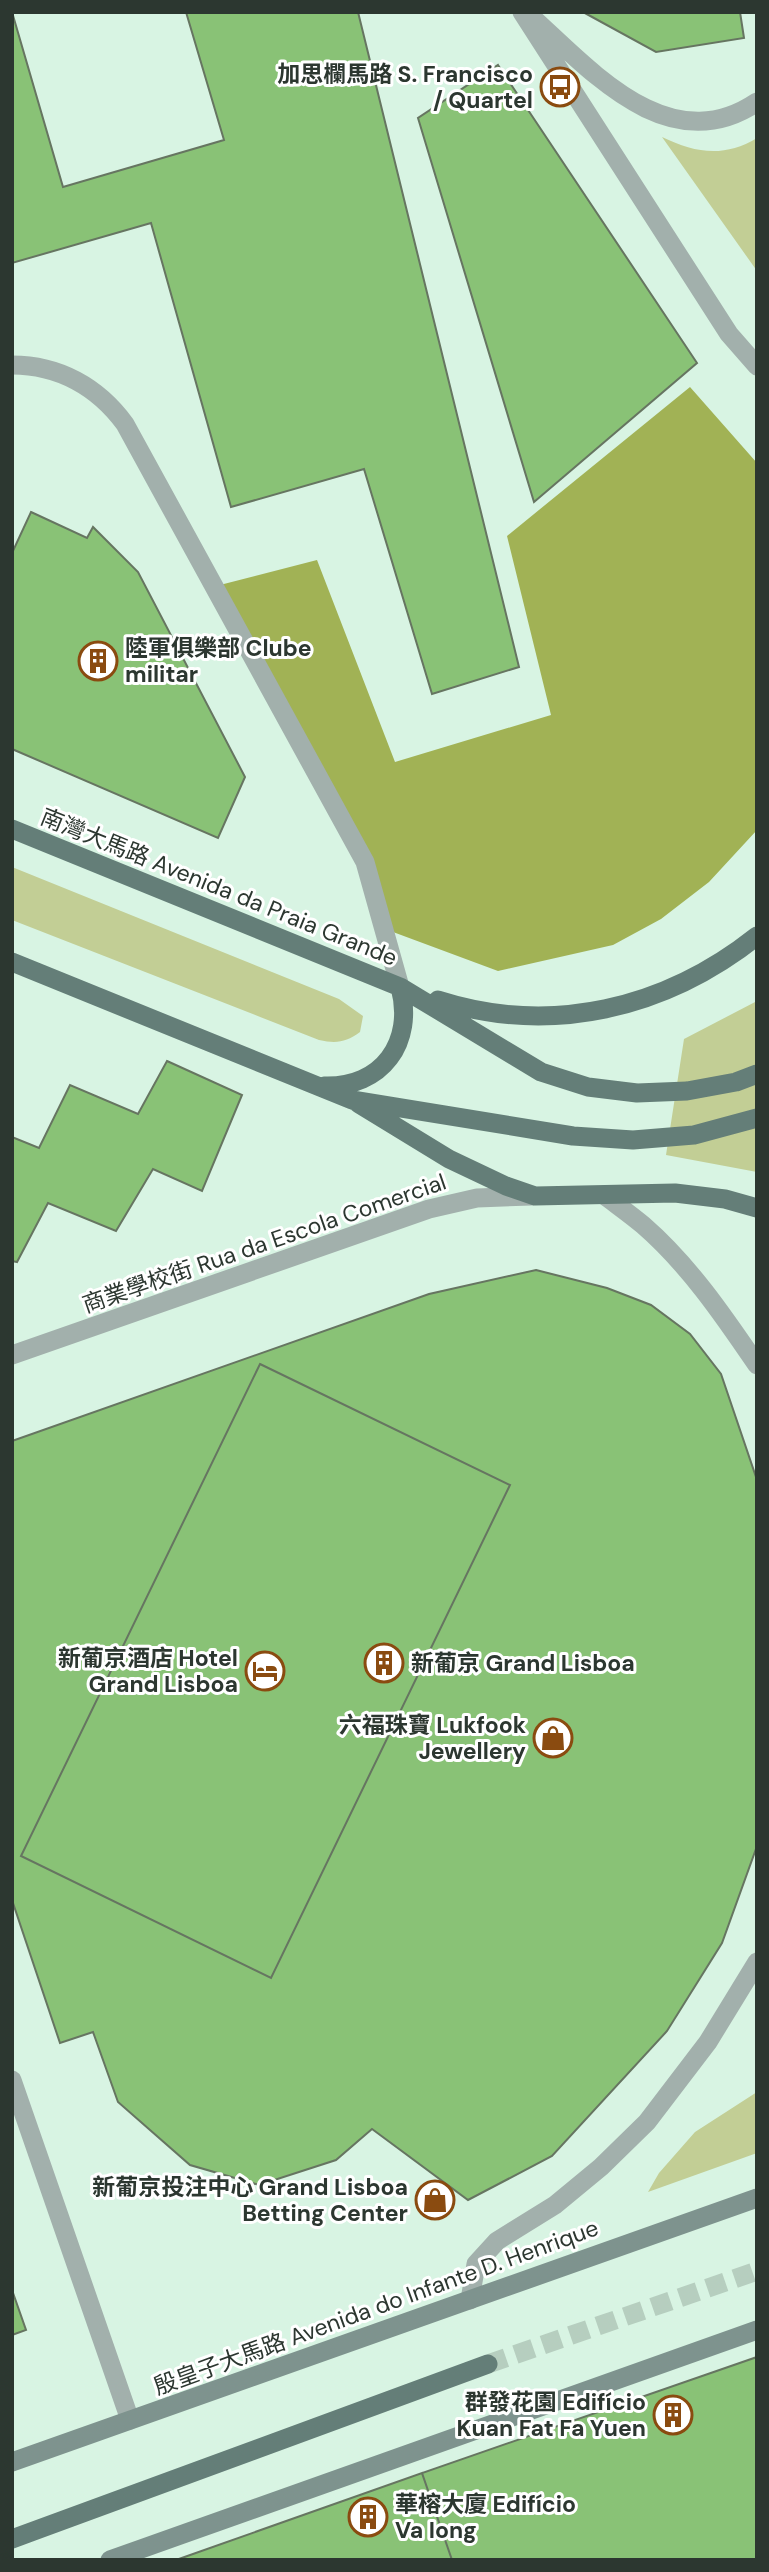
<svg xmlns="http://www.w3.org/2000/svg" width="769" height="2572" viewBox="0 0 769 2572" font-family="'DM Sans','Noto Sans SC',sans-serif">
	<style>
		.green { fill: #c2ce95 }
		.forest { fill: #a1b255 }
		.building { fill: #89c276; stroke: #667561; stroke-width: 2 }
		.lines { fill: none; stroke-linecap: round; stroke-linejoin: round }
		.primary-tunnel { stroke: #b6cebf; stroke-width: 19; stroke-dasharray: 19 10; stroke-linecap: butt }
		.service { stroke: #a2b0ac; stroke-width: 19 }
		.minor { stroke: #a2b0ac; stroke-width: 19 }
		.tertiary { stroke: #a2b0ac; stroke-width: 19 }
		.secondary { stroke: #7e938e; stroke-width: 19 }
		.primary { stroke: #647e78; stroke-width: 19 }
		.labels { text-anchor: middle; stroke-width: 6; stroke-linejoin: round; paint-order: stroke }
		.poi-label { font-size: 23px; font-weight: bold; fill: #2c3730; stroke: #fff; text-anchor: end }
		.street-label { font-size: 23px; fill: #2c3730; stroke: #fff }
	</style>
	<rect width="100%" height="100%" fill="#d8f4e3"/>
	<!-- green -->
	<path class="green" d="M 662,137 C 695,153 724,158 757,138 L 757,271 Z
		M 12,867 L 339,999 L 363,1016 L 360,1032 C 346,1042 337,1044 319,1040 L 12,920 Z
		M 757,1001 L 757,1172 L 666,1155 L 684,1039 Z
		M 757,2092 L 757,2153 L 648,2192 L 659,2173 L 695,2132 Z"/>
	<!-- forest -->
	<path class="forest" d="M 690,387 L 757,463 L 757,830 L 709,882 L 661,919 L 613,945 L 498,971 L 393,932 L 216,586 L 317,560 L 395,762 L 551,715 L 507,536 Z"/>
	<!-- building -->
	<path class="building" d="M 12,12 L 63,187 L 224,140 L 186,12 L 358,12 L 519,667 L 432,694 L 364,469 L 231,507 L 151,223 L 12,263 Z
		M 583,12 L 740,12 L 744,38 L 656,52 Z
		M 498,65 L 697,363 L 534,502 L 418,118 Z
		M 31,512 L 87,538 L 93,527 L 138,572 L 245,777 L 218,838 L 12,749 L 12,553 Z
		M 167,1061 L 242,1095 L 202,1191 L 153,1169 L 116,1231 L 48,1203 L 17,1262 L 12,1261 L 12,1137 L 39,1148 L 70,1085 L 138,1114 Z
		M 536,1270 L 607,1288 L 651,1305 L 690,1334 L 721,1374 L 757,1480 L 757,1846 L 722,1943 L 667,2031 L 552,2156 L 468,2200 L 372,2129 L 336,2160 L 259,2185 L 190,2165 L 118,2102 L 93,2032 L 60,2043 L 12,1900 L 12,1441 L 429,1294 Z
		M 260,1364 L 510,1485 L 271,1978 L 21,1856 Z
		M 12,2290 L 26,2330 L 12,2335 Z
		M 757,2357 L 757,2560 L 452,2560 L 422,2473 Z
		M 422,2473 L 452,2560 L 176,2560 Z"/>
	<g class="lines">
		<!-- primary-tunnel -->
		<path class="primary-tunnel" d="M 488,2364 L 757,2271"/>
		<!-- service -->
		<path class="service" d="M 604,1195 C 617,1205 630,1214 643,1225 C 688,1264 723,1315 757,1365
			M 470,2300 L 476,2264 L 497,2241 L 555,2205 L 601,2167 L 647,2122 L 708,2042 L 757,1962"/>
		<!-- minor -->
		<path class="minor" d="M 12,365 C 59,365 98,387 125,424 L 365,862 L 400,987
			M 12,1355 L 429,1209 L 477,1198 L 531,1196
			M 12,2080 L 130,2420"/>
		<!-- tertiary -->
		<path class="tertiary" d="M 522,12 L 729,334 L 757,366
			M 535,20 C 594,74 671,160 757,102"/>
		<!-- secondary -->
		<path class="secondary" d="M 12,2462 L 757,2198
			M 110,2560 L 757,2330"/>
		<!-- primary -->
		<path class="primary" d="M 12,829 L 400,987 L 541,1072 L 588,1087 L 637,1093 L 687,1091 L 736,1082 L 757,1074
			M 12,962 L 352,1100 L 573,1136 L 633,1140 L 694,1135 L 757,1118
			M 438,1000 C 551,1036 665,1009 757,936
			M 324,1086 C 382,1088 415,1042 400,987
			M 359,1104 L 449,1159 L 506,1186 L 535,1196 L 675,1193 L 725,1199 L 757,1208
			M 12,2539 L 488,2364"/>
	</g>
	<!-- icons -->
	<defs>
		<symbol id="bus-ring" viewBox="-11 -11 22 22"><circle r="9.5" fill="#fff" stroke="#8a4b10" stroke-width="1.5"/><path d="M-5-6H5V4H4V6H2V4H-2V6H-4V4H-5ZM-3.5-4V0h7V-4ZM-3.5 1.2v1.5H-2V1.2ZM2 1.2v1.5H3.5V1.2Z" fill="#8a4b10"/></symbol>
		<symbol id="building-ring" viewBox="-11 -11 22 22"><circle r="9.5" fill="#fff" stroke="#8a4b10" stroke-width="1.5"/><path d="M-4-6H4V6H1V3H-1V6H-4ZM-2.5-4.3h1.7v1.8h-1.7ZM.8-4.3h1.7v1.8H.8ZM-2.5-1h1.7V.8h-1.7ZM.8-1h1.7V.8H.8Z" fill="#8a4b10"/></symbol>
		<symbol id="hotel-ring" viewBox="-11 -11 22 22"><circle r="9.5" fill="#fff" stroke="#8a4b10" stroke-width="1.5"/><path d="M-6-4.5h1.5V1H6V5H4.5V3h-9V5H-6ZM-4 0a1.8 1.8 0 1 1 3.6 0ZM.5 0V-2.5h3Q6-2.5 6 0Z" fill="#8a4b10"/></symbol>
		<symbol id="shop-ring" viewBox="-11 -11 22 22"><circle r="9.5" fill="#fff" stroke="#8a4b10" stroke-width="1.5"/><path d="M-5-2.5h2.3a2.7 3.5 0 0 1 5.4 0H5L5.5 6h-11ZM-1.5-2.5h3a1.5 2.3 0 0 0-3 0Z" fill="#8a4b10"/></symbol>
	</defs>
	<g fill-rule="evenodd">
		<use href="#bus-ring" x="538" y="65" width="44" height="44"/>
		<use href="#building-ring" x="76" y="639" width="44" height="44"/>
		<use href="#building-ring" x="362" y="1641" width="44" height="44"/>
		<use href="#hotel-ring" x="243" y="1649" width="44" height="44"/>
		<use href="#shop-ring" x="531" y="1716" width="44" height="44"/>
		<use href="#shop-ring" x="413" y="2178" width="44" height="44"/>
		<use href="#building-ring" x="651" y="2393" width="44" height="44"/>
		<use href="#building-ring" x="346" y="2495" width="44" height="44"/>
	</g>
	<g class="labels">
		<!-- poi labels -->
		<g class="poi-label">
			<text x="533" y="82">加思欄馬路 S. Francisco<tspan x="533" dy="26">/ Quartel</tspan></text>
			<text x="125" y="656" text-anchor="start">陸軍俱樂部 Clube<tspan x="125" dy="26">militar</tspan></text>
			<text x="238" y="1666">新葡京酒店 Hotel<tspan x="238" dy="26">Grand Lisboa</tspan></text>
			<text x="411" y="1671" text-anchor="start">新葡京 Grand Lisboa</text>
			<text x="526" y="1733">六福珠寶 Lukfook<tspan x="526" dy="26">Jewellery</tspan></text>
			<text x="408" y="2195">新葡京投注中心 Grand Lisboa<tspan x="408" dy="26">Betting Center</tspan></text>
			<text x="646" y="2410">群發花園 Edifício<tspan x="646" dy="26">Kuan Fat Fa Yuen</tspan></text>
			<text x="395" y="2512" text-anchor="start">華榕大廈 Edifício<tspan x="395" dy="26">Va Iong</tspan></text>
		</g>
		<!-- street labels -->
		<g class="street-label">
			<text transform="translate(219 887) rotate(22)" y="8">南灣大馬路 Avenida da Praia Grande</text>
			<text transform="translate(264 1243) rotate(-19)" y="8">商業學校街 Rua da Escola Comercial</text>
			<text transform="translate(376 2307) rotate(-20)" y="8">殷皇子大馬路 Avenida do Infante D. Henrique</text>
		</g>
	</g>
	<!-- border -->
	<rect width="769" height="2572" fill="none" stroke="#2c3730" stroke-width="28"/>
</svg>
